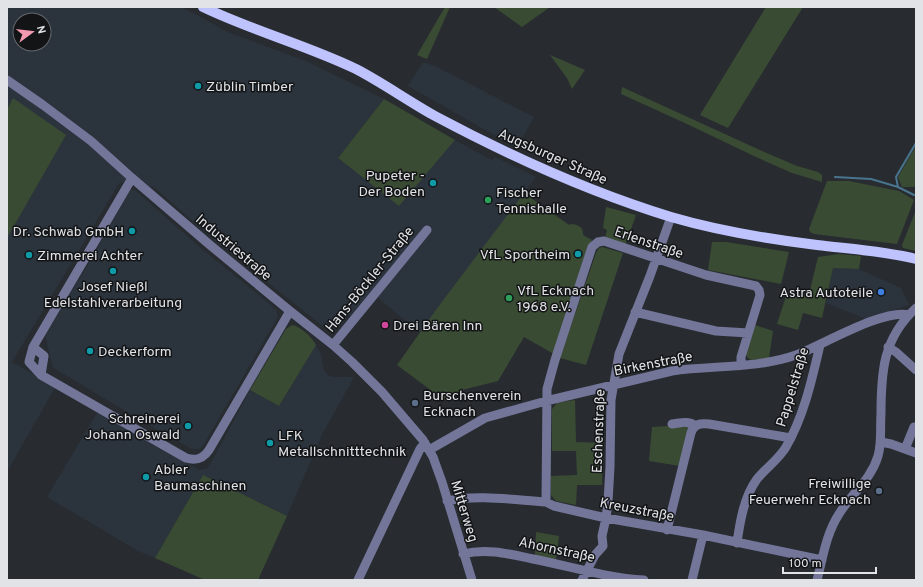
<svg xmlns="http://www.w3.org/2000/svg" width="923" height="587" viewBox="0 0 923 587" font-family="Overpass,sans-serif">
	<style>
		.built { fill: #2b333d; fill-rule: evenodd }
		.green { fill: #3a4b33 }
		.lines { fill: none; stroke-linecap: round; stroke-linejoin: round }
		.stream { stroke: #49748d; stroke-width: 2 }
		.minor { stroke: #737699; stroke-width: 9 }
		.major { stroke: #bec2fd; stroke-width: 10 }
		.culture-dot { fill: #0f9aa8; stroke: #121416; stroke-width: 1.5 }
		.leisure-dot { fill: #2e9e5b; stroke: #121416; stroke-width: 1.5 }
		.shop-dot { fill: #3f7fe0; stroke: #121416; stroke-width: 1.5 }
		.hotel-dot { fill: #d1479c; stroke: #121416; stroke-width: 1.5 }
		.service-dot { fill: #5c6f8a; stroke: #121416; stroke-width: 1.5 }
		.labels { text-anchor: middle; stroke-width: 3; stroke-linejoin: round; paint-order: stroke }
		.poi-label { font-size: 14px; fill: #e1e3e6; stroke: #121416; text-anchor: start }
		.street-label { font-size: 14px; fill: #e1e3e6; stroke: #121416 }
	</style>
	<rect width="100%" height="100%" fill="#282c30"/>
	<!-- built -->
	<path class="built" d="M 7,7 L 182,7 L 228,32 L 306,61 L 384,99 L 338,158 L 399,205 L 455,140 L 492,160 L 495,157 L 536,177 L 420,333 L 377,297 L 357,322 L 349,315 L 342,325 L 332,330 L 325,328 L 213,239 L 154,187 L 120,182 L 12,362 L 56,386 L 7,472 ZM 20,20 L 44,20 L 44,44 L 20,44 Z
		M 423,62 L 437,67 L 534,117 L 517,148 L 408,86 Z
		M 131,190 L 135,190 L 202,249 L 276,309 L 278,317 L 204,444 L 201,448 L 197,449 L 192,449 L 154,428 L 55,369 L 52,365 L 45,335 L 87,266 L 129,191 Z
		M 833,268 L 859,269 L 901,288 L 909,305 L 866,319 L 826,303 Z
		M 316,345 L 321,354 L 324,371 L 331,377 L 354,377 L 323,433 L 287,516 L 203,475 L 155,558 L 138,551 L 47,497 L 98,411 L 199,470 L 208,468 L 250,390 L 279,406 Z"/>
	<!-- green -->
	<path class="green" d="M 445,7 L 450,7 L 427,59 L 417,55 Z
		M 494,7 L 550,7 L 522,27 Z
		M 766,7 L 803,7 L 728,128 L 700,115 Z
		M 550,55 L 585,70 L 572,89 L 567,78 Z
		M 622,87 L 762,151 L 797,166 L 818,172 L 822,175 L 822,182 L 792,173 L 756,157 L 687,124 L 621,94 Z
		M 13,98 L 66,135 L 7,238 L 7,110 Z
		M 384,99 L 455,140 L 399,206 L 338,158 Z
		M 916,146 L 916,185 L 914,187 L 902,187 L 898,177 Z
		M 827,181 L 849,181 L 899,191 L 914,200 L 897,244 L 814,234 L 810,232 L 809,229 Z
		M 524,193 L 569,225 L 570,224 C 577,224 584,227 583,235 L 592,240 L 554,354 L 524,337 L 498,381 L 462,390 L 444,400 L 397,365 L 438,307 Z
		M 606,207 L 636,215 L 625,246 L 605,239 L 607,230 L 603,228 Z
		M 916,210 L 916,251 L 903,248 L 902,245 Z
		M 712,242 L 726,242 L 789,252 L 781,284 L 708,270 Z
		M 602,247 L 623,253 L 586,365 L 560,358 L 596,253 L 599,248 Z
		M 839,254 L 861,256 L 859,269 L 833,268 L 822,318 L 803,313 L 798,330 L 777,324 L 788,290 L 809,294 L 818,257 Z
		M 292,325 C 301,327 312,337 316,345 L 279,406 L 250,390 L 286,329 Z
		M 755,325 L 773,331 L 769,358 L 751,360 L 747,357 L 746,354 Z
		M 575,400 L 576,442 L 603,443 L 602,485 L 577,485 L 576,505 L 556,501 L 551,495 L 551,476 L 577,475 L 576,451 L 552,451 L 552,409 L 557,403 Z
		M 687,425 L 689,427 L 680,466 L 649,461 L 652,427 Z
		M 203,475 L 287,516 L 258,580 L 205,580 L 155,558 Z
		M 536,532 L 559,536 L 556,560 L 535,556 Z"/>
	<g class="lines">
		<!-- stream -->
		<path class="stream" d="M 835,177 L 871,179 L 898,187 L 914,195
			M 898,187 L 896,177 L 916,143"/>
		<!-- minor -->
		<path class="minor" d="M 7,80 L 43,105 L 91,141 L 132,178 L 210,245 L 290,311 L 333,345 L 352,362 L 382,392 L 423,440 L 433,457 L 442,482 L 472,580
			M 132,178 L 33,347 L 29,362 L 41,375 L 186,458 C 196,461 203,459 209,450 L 290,311
			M 635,312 L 716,331 L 748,333
			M 333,345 L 427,230
			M 33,347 L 44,356 L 41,375
			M 888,347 L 896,352 L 916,370
			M 672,424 C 681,423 688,420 696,426
			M 881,442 L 891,444 L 916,453
			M 905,449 L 914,427
			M 429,450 L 485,418 L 546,401 L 672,371 C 713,365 756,369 796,355 C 821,346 884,308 909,315
			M 447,501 C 477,494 514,500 546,502 L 554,506 L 606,518 L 703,535 L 822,560
			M 546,502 L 547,389 L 555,360 L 592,247 L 598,242 L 604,241 L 706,275 L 756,286 L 759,290 L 760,295 L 741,357 L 741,365
			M 667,530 L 691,433 C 694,424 700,423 709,424 L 791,438
			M 737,543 C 740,521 744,497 757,479 C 766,468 779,459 786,447 C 804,416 812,379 820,345
			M 463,554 C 487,548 509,554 533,559 C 569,566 607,578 644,580
			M 358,580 L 420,449 L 425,443
			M 582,580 L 595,555 L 603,546 L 602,536 L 606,518 L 608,502 L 610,467 L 611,400 L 619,354 L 650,276 L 671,217
			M 692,580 L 703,535
			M 817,580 C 823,557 826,534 839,514 C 851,494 871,480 878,456 C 882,442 880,428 881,414 C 881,372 883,338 916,308"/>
		<!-- major -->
		<path class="major" d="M 203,7 C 253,31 306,45 356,69 C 383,83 408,101 435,116 C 510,156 589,192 671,217 C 719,231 768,239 817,245 C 850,249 884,251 916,259"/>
	</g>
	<!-- markers -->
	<g class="culture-dot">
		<circle cx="198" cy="86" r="4"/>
		<circle cx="433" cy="183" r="4"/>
		<circle cx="132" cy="231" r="4"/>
		<circle cx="578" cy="254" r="4"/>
		<circle cx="29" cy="255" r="4"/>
		<circle cx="113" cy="271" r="4"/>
		<circle cx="90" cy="351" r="4"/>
		<circle cx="188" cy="426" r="4"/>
		<circle cx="270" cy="443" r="4"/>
		<circle cx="146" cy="477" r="4"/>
	</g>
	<g class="leisure-dot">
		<circle cx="488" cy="200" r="4"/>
		<circle cx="509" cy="298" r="4"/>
	</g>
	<circle class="shop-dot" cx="881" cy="292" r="4"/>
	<circle class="hotel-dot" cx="385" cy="325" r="4"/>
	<g class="service-dot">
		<circle cx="415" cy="403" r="4"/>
		<circle cx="879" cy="491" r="4"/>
	</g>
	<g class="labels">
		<!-- poi labels -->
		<g class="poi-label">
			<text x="206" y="91">Züblin Timber</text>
			<text x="425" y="180" text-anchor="end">Pupeter -<tspan x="425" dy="16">Der Boden</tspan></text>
			<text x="496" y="197">Fischer<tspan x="496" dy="16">Tennishalle</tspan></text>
			<text x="124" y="236" text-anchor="end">Dr. Schwab GmbH</text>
			<text x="570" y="259" text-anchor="end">VfL Sportheim</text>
			<text x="37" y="260">Zimmerei Achter</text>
			<text x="113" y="291" text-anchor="middle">Josef Nießl<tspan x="113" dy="16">Edelstahlverarbeitung</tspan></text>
			<text x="517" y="295">VfL Ecknach<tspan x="517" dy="16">1968 e.V.</tspan></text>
			<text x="873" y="297" text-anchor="end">Astra Autoteile</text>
			<text x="393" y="330">Drei Bären Inn</text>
			<text x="98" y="356">Deckerform</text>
			<text x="423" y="400">Burschenverein<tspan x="423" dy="16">Ecknach</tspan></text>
			<text x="180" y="423" text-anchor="end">Schreinerei<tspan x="180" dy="16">Johann Oswald</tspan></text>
			<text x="278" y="440">LFK<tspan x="278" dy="16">Metallschnitttechnik</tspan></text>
			<text x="154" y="474">Abler<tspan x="154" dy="16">Baumaschinen</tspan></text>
			<text x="871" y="488" text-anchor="end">Freiwillige<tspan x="871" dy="16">Feuerwehr Ecknach</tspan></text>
		</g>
		<!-- street labels -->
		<g class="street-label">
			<text transform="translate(553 156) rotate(24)" y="5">Augsburger Straße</text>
			<text transform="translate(649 242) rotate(19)" y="5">Erlenstraße</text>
			<text transform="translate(234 247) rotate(40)" y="5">Industriestraße</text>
			<text transform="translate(369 279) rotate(-51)" y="5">Hans-Böckler-Straße</text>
			<text transform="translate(653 363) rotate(-11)" y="5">Birkenstraße</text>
			<text transform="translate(792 387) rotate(-73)" y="5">Pappelstraße</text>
			<text transform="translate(598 431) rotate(-88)" y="5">Eschenstraße</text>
			<text transform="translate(637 509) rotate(11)" y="5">Kreuzstraße</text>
			<text transform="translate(465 511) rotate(73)" y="5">Mitterweg</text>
			<text transform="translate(557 549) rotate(12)" y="5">Ahornstraße</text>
		</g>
	</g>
	<!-- border -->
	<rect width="923" height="587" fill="none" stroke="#e1e3e6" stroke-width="16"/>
	<!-- north arrow -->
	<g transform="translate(32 32) rotate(75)"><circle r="19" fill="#121416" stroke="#656769"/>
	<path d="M0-3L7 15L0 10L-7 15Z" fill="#f29aaf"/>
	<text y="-6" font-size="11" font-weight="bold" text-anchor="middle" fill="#e1e3e6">N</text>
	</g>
	<!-- scale -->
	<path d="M783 567v6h93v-6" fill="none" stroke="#e1e3e6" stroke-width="2"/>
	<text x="789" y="567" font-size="12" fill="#e1e3e6" stroke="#121416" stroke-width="3" paint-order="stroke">100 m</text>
</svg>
